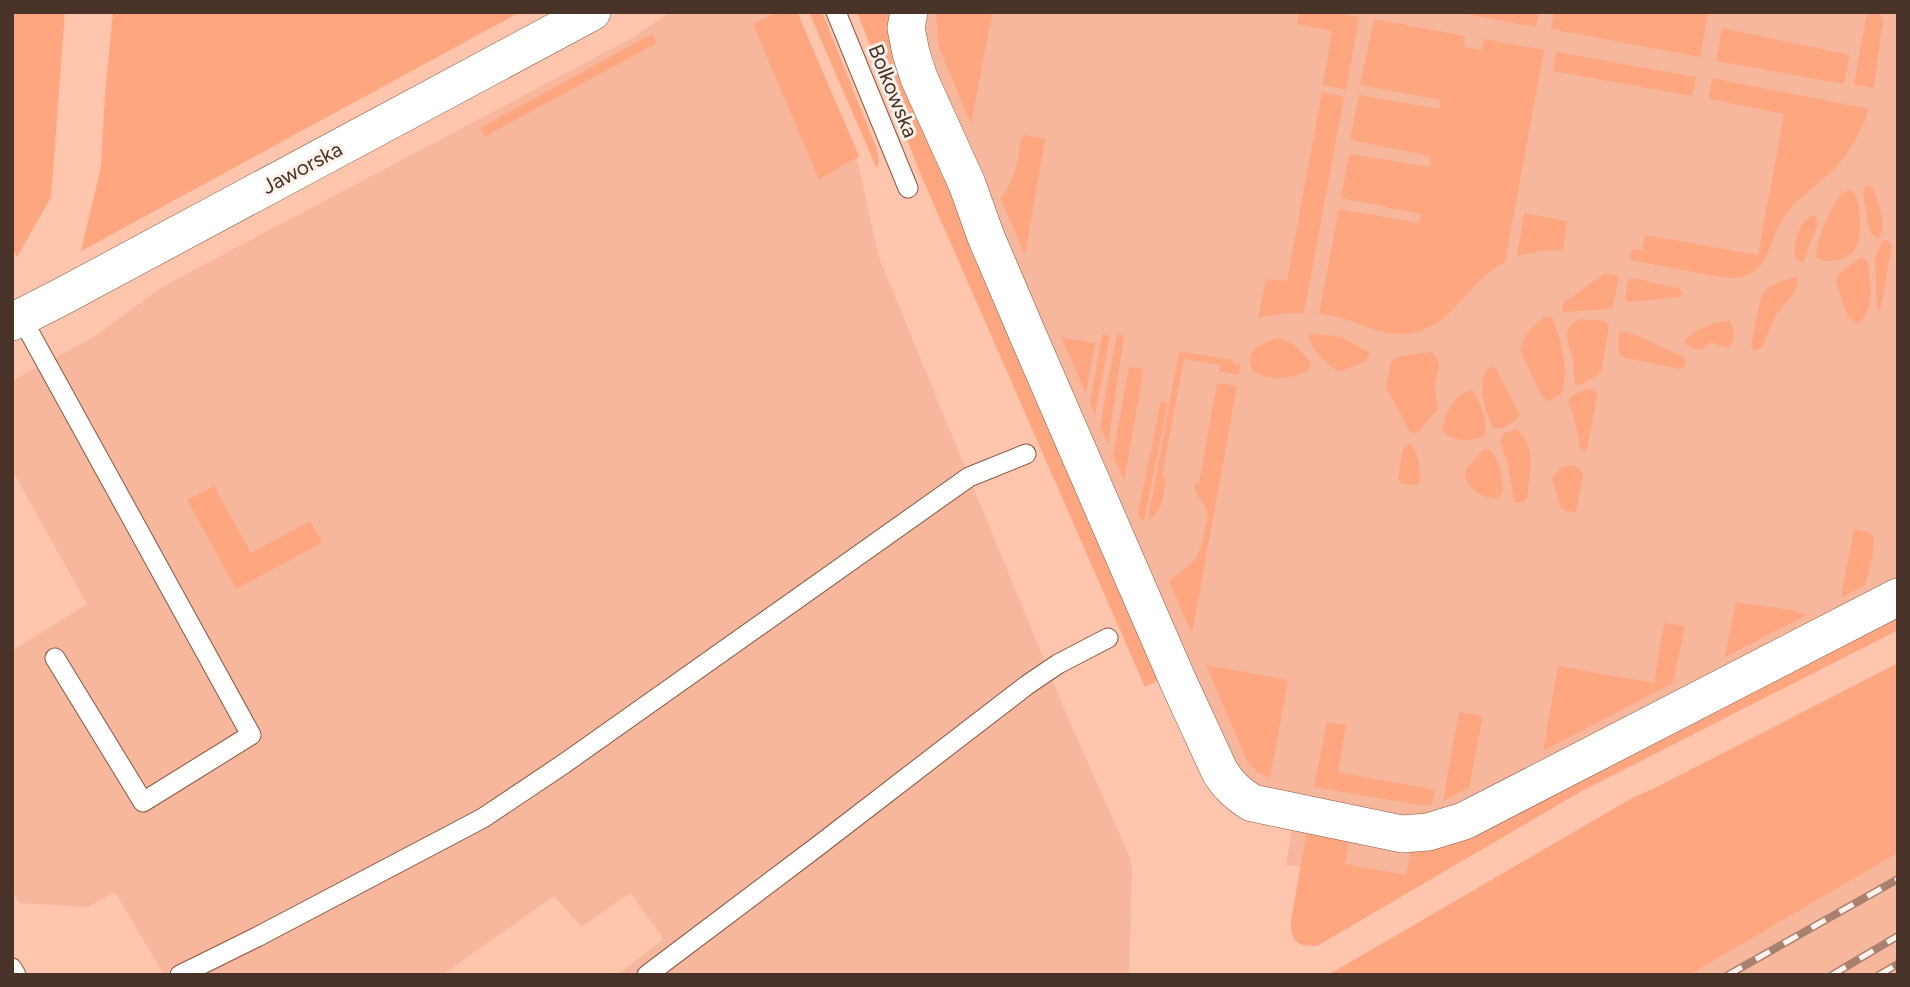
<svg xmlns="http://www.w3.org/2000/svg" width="1910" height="987" viewBox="0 0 1910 987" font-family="Figtree,sans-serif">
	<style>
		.built { fill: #f6b79c }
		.green { fill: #fda67f }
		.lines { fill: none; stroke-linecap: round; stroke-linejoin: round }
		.lane-casing { stroke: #895741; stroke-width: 21 }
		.street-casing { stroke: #895741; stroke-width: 38 }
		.lane { stroke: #fff; stroke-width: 19 }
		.street { stroke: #fff; stroke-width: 37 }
		.rail-casing { stroke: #a9806e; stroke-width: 8 }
		.rail { stroke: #fef2ed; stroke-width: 5; stroke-dasharray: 16; stroke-linecap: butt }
		.labels { text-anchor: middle; stroke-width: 6; stroke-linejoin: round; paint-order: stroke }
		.street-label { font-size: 21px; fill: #493228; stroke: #fef2ed }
	</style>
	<rect width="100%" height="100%" fill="#ffc6ad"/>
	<!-- built -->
	<path class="built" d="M 670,12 L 797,12 L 856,154 L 878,255 L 1067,716 L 1131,860 L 1132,872 L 1129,975 L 617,975 L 664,939 L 630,893 L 581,927 L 554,896 L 442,975 L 164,975 L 115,892 L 88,907 L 19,903 L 12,891 L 12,651 L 87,604 L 12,470 L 12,381 L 94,337 L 162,287 L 634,37 Z
		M 894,12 L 1898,12 L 1898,580 L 1822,652 L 1416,886 L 1286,865 L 1293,823 L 1258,816 Z
		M 1898,853 L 1898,975 L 1689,975 L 1789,917 Z"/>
	<!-- green -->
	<path class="green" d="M 12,12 L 65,12 L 51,197 L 17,257 L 12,249 Z
		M 113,12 L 520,12 L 81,251 L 101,167 L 105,94 Z
		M 778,12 L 797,12 L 859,156 L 819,180 L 753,24 Z
		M 809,12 L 822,12 L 876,147 L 879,159 L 877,169 Z
		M 857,12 L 894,12 L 1167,677 L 1145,687 L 921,175 Z
		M 936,12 L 986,12 L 992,14 L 971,124 L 938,45 Z
		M 1299,12 L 1332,12 L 1359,17 L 1346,90 L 1323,85 L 1332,31 L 1297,24 Z
		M 1455,12 L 1539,12 L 1536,27 Z
		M 1554,12 L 1708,12 L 1700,57 L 1551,29 Z
		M 1867,12 L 1878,12 L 1883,20 L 1874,88 L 1854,85 Z
		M 1374,19 L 1465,36 L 1464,47 L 1482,50 L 1484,39 L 1544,50 L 1505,262 C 1463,284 1450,337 1397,334 C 1370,332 1347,316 1319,314 L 1339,209 L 1419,223 L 1421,214 L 1341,198 L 1349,154 L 1430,167 L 1431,156 L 1350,140 L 1359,95 L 1439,109 L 1441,100 L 1360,85 Z
		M 1722,28 L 1850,55 L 1844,84 L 1716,61 Z
		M 652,34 L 657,43 L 484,137 L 480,128 Z
		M 1556,52 L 1696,77 L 1692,96 L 1553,71 Z
		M 1712,78 L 1869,109 C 1861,130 1853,148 1838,165 C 1818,187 1792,199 1778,227 C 1769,246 1767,271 1742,277 C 1726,280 1709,275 1694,272 C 1673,268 1651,264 1630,260 L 1632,249 L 1642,251 L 1645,235 L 1758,255 L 1784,114 L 1709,99 Z
		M 1322,92 L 1344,97 L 1304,313 L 1287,313 L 1258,318 L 1266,279 L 1287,281 Z
		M 1025,135 L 1045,139 L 1025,255 L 1000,198 C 1016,182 1018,159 1021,138 Z
		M 1867,185 L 1871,186 L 1874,190 C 1878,205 1889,227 1878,239 L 1870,233 L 1863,194 L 1864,188 Z
		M 1850,189 C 1857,194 1857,200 1859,208 C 1862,232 1862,257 1833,261 C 1826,261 1823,262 1817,258 C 1813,246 1830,211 1837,200 C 1840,194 1844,192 1850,189 Z
		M 1524,213 L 1567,221 L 1563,250 L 1541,251 L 1517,256 Z
		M 1812,216 L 1816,216 L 1818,224 L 1809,246 L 1805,260 L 1802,263 L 1794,257 C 1795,242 1797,223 1812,216 Z
		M 1887,240 L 1892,245 L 1880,311 L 1877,310 L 1875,257 L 1882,241 Z
		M 1861,257 L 1865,259 L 1868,263 C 1870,285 1876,310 1857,324 L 1848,317 L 1836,283 L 1837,276 L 1842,271 Z
		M 1605,273 L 1619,276 L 1612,309 L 1564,312 L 1562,309 L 1563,303 Z
		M 1793,277 L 1797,277 L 1798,279 L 1795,292 L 1777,313 L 1762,347 L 1754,351 L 1751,346 L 1761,296 C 1768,284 1781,282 1793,277 Z
		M 1632,278 L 1678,288 L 1683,293 L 1679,297 L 1672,298 L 1628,302 L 1625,298 L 1628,280 Z
		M 1548,316 L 1552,317 C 1561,337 1570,374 1561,394 L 1550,401 L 1542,397 L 1520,350 C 1524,336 1534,321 1548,316 Z
		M 1579,319 L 1605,321 L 1609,326 L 1601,372 L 1590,380 L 1578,385 L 1575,384 C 1574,376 1574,368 1573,360 C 1570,341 1558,334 1579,319 Z
		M 1729,321 C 1737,328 1735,343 1728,348 L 1711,342 C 1708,344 1706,346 1704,348 C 1698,352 1688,346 1684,342 C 1695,328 1711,323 1729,321 Z
		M 1622,331 L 1639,336 L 1683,357 L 1686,360 L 1685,366 L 1680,369 L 1622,357 L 1618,351 L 1619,333 Z
		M 1311,333 L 1341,337 L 1367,351 L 1370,354 L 1366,361 L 1339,372 C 1326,364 1312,351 1308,336 Z
		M 1117,334 L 1124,336 L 1108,444 L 1100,426 Z
		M 1102,335 L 1110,336 L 1095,415 L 1090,403 Z
		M 1061,337 L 1095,343 L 1086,394 Z
		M 1279,338 C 1292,340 1303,353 1311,363 L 1309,370 C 1290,380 1273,381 1253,372 C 1242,349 1262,343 1279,338 Z
		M 1179,351 L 1233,360 L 1234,364 L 1240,365 L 1239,375 L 1219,371 L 1220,365 L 1184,359 L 1162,476 L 1166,478 C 1163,494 1164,512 1148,520 Z
		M 1431,352 C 1446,362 1434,377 1435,391 C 1436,398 1438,403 1437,410 L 1417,433 L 1410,432 L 1386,387 L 1391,361 L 1400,356 Z
		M 1129,367 L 1144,369 L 1124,480 L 1113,456 Z
		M 1491,367 L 1496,369 L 1519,412 L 1519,416 C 1512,424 1503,430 1493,428 C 1485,411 1477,385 1487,369 Z
		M 1217,383 L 1237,386 L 1192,634 L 1169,581 C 1194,560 1199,564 1205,529 C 1207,522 1209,515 1206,508 C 1201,498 1194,496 1195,483 L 1199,484 Z
		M 1586,389 L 1594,390 L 1597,395 L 1587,450 L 1583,451 L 1580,447 L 1576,425 L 1568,402 L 1572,396 Z
		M 1472,390 C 1480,399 1488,423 1485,435 C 1474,443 1450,441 1442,431 C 1446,413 1452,395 1472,390 Z
		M 1161,401 L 1168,403 L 1144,520 L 1141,520 L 1138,513 Z
		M 1516,429 C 1538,446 1529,474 1527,498 L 1523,502 L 1517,503 L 1514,502 L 1509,469 L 1500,441 L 1504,434 Z
		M 1410,443 C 1420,453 1419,469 1420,482 L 1415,485 L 1402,484 L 1398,479 L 1403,448 Z
		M 1484,449 L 1490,450 C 1500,459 1502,478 1503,492 L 1497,499 C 1482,497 1473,492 1465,479 L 1466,469 Z
		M 1575,465 L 1583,473 L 1576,512 L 1565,511 L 1561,508 L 1552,480 L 1553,476 L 1562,467 Z
		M 214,486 L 251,553 L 310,521 L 322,543 L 236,589 L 187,500 Z
		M 1854,529 L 1869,532 L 1874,537 L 1873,553 L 1865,585 L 1841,598 Z
		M 1736,602 L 1791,610 L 1807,615 L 1725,657 Z
		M 1898,613 L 1898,630 L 1580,792 L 1317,946 C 1296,946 1291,942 1291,920 L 1308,826 L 1349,841 L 1345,864 L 1406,875 L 1412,845 Z
		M 1664,623 L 1685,626 L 1673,683 L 1543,751 L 1558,666 L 1654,683 Z
		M 1898,663 L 1898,853 L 1689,975 L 1328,975 L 1634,797 L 1653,789 Z
		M 1206,665 L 1288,680 L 1270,778 L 1258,773 L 1247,761 Z
		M 1459,712 L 1481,716 L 1482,720 L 1469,788 L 1443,801 Z
		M 1327,722 L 1346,725 L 1338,772 L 1435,790 L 1432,805 L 1421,805 L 1314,787 Z"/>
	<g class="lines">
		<defs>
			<path id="lane" d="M 836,12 L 908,188
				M 21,317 L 251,735 L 143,802 L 55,658
				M 12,968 L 16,975
				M 180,975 L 257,937 L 483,818 L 565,763 L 969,477 L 1026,454
				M 647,975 L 818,846 L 1027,685 L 1058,664 L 1108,638"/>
			<path id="street" d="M 909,12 L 906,28 L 911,53 L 919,78 L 967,184 L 986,237 L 1030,340 L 1178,681 L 1220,772 C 1229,786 1238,794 1252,803 L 1402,834 L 1428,832 L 1464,821 L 1898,597
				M 12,322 L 61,297 L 592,12"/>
		</defs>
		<!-- lane casing -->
		<use href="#lane" class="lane-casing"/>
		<!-- street casing -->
		<use href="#street" class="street-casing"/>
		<!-- lane -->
		<use href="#lane" class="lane"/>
		<!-- street -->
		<use href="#street" class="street"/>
		<defs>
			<path id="rail" d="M 1728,975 L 1898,879
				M 1832,975 L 1898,936
				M 1879,975 L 1898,964"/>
		</defs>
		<!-- rail casing -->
		<use href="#rail" class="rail-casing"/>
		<!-- rail -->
		<use href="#rail" class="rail"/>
	</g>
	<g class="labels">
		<!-- street labels -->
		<g class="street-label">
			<text transform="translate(893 91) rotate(68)" y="7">Bolkowska</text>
			<text transform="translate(302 168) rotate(-28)" y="7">Jaworska</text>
		</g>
	</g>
	<!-- border -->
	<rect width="1910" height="987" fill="none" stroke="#493228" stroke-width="28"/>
</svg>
